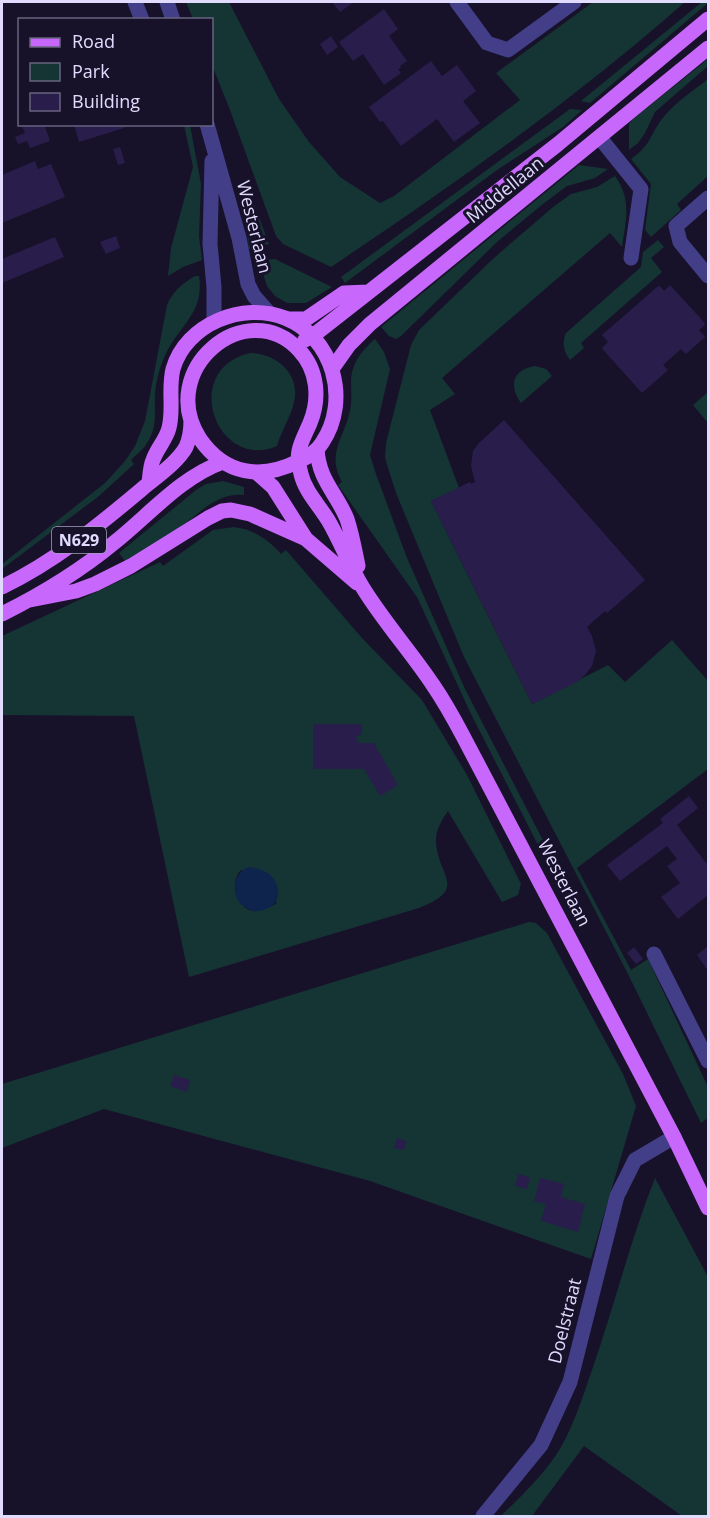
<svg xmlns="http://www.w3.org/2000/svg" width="710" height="1518" viewBox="0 0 710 1518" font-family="'Open Sans',sans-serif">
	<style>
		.green { fill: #153434; fill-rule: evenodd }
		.water { fill: #0f244c }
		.building { fill: #291e4b }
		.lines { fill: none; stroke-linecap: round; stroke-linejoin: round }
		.minor { stroke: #433e88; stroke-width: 15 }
		.major { stroke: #c867fb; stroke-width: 15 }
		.labels { text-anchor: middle; stroke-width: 6; stroke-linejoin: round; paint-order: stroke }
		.shield { fill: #17122a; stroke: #a49fbe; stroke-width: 1.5 }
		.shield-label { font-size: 16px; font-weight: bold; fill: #e1dcfe }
		.street-label { font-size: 18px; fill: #e1dcfe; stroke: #17122a }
	</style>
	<rect width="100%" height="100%" fill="#17122a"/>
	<!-- green -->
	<path class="green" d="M 186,2 L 229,2 L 279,99 L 309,142 L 340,177 L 380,203 L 394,196 L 520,100 L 496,73 L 593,2 L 685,2 C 575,99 453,185 331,267 L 283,244 L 276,236 L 230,110 L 212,65 L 212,20 L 193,19 Z
		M 702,2 L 708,3 L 590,103 L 581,101 Z
		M 708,59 L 708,66 L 655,112 L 645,133 L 638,143 L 629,150 L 629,124 L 632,120 Z
		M 708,79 L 708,176 L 677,204 L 681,210 L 651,237 L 645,230 L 651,184 L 631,159 C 652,144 649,136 662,119 C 674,103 693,91 708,79 Z
		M 570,109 L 582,110 L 563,127 L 497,170 L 345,283 L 341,277 Z
		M 184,125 L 190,125 L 201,184 L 199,236 L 202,260 L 183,267 L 168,276 L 171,248 L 193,167 Z
		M 579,165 L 608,169 L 595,178 L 567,186 L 543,204 L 498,241 L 401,336 L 396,339 L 389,336 L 381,327 Z
		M 615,176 C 632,200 626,219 622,247 L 610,233 L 442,378 L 455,394 L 430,410 L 459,488 L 431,501 L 532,704 L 608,665 L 625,682 L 672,640 L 708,681 L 708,769 L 577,868 L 631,970 L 648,959 L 708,1087 L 708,1118 L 701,1123 L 629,976 L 464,657 L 396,493 L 385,458 L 386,443 L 411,345 L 419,330 L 495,257 L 553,207 L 571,194 L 597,187 Z
		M 247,185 L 269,244 L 249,249 L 240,187 Z
		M 658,240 L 664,247 L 651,258 L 662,272 L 581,343 L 584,348 L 570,360 C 563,351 562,343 566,333 L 641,267 L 643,252 Z
		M 275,259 L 332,287 L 306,303 L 287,303 L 275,296 L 267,286 L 259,261 Z
		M 195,276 L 199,276 C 205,315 177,326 164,358 C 159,369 156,382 155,394 C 154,412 158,427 147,443 C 143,450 137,454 131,460 L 134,464 L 99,496 L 2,569 L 2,564 L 105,483 L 125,461 L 135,446 L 145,421 L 167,305 C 172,292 183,283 195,276 Z
		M 375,339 L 384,352 L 390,369 L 370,455 L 376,474 L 407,558 L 465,689 L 565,883 L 559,886 L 471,714 L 417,597 L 338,485 L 342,482 C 326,452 344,439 350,411 C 352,401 351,392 351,383 C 351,364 361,351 375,339 Z
		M 250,353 C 276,353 301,374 294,402 C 291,417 281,431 277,446 C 217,472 179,370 250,353 Z
		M 535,366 L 546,369 L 552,376 L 521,403 C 508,386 513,369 535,366 Z
		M 708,392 L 708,423 L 693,405 Z
		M 223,481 L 244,487 L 244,495 C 215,492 196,517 174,532 C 158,542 142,552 125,561 L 119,553 L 196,490 L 206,484 Z
		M 234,527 C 253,529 269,540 281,554 L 286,550 L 362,638 L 422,700 L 467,775 L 521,884 L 518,895 L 502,902 L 448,811 C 442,820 435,831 436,842 C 438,877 469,888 419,908 L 189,977 L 134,716 L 2,715 L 2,636 L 160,562 L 163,566 L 213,530 ZM 241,870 L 277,888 L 276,904 C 270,906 259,913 252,911 C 236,907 229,882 241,870 Z
		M 529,922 L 536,923 L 547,933 L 623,1074 L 636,1106 L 591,1259 L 370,1181 L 104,1109 L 2,1148 L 2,1084 Z
		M 655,1178 L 708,1277 L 708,1516 L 682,1516 L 584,1446 L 532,1516 L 501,1516 C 522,1495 546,1473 561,1447 C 574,1424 583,1396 592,1370 C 614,1307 630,1241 655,1178 Z"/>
	<!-- water -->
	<path class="water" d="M 248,867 C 252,868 258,868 262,870 C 286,880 284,913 252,911 C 248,908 242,906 239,902 C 231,889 234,874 248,867 Z"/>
	<!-- building -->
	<path class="building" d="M 332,2 L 354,2 L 340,12 Z
		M 384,9 L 398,29 L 389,36 L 407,61 L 400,66 L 401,68 L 398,69 L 401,73 L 384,85 L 363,54 L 353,61 L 339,42 Z
		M 331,36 L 338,47 L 327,55 L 320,44 Z
		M 431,61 L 442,76 L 457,65 L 476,91 L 463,101 L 480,123 L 454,142 L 437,119 L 401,146 L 383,121 L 380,122 L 369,107 Z
		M 21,124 L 44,124 L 50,141 L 30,148 L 27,141 L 18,144 L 15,137 L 25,133 Z
		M 74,124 L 123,124 L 124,128 L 79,142 Z
		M 120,147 L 125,163 L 118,165 L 113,149 Z
		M 35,161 L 38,169 L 51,164 L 65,197 L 2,223 L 2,175 Z
		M 116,236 L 120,248 L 106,254 L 100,242 Z
		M 55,237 L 64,257 L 2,283 L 2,259 Z
		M 670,285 L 703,321 L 705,325 L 699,330 L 705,337 L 686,354 L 681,349 L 663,365 L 668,370 L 642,393 L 605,352 L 602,348 L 608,342 L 602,335 L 657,287 L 660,286 L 664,291 Z
		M 504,420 L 645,580 L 607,613 L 605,611 L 587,627 L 592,636 L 596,651 L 592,666 L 585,675 L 577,682 L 532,704 L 431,501 L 470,482 L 471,484 L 475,482 L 471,466 L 473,451 L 479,443 Z
		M 313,724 L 362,724 L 362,734 L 356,737 L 359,743 L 374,743 L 398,785 L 380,796 L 364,769 L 313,769 Z
		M 689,796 L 698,808 L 677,825 L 706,863 L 708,861 L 708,895 L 678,919 L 661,897 L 680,883 L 667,866 L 677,859 L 667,846 L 620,881 L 607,865 L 663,823 L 660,819 Z
		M 708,946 L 708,971 L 697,955 Z
		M 634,947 L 643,959 L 636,964 L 627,953 Z
		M 174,1075 L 190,1080 L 187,1092 L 170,1086 Z
		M 397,1138 L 407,1141 L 404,1150 L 394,1148 Z
		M 518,1174 L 530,1177 L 527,1189 L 515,1186 Z
		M 540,1178 L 564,1184 L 561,1197 L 585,1204 L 578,1232 L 541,1221 L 546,1204 L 534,1201 Z"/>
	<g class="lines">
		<!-- minor -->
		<path class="minor" d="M 135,2 L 142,20
			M 167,2 L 173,20
			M 457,2 L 487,43 L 508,50 L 574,2
			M 207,124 L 239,238 L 248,284 L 254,296 L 269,313
			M 600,138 L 641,189 L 631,258
			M 212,161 L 210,244 L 214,287 L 214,322
			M 708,198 L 676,226 L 680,242 L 708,276
			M 654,954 L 708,1061
			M 483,1516 L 541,1445 L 570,1382 L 617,1196 L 635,1160 L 674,1137"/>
		<!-- major -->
		<path class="major" d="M 289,319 L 306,319 L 344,293 L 368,292
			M 305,340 L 319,331 L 558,144 L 708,19
			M 332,369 L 349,345 L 370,324 L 708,48
			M 317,449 C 319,481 336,492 347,519 C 352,534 355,551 358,566
			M 257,473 L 273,487 L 306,539 L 357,583
			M 149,483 C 150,476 150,466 153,460 C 157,448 166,440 169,428 C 174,409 168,389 173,369 C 186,324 243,301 285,318 C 333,337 351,400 322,443 C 317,451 308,457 299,461 C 261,480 225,475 200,439 C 155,370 246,294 299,350 C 318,370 320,399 310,423 C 302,442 294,451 301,474 C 305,491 318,504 328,520 C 341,542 350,567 363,588 C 384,622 411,652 433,685 C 444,701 454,719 463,736 L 674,1137 L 708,1208
			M 2,587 C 54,562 98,526 142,489 C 156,477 177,463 186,447 C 190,438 191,429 191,420
			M 30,600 L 76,591 L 95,584 L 131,566 L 208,518 L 222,511 L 231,510 L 250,514 L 306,539
			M 2,614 C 42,594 80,571 115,542 C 149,515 181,477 223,462"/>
	</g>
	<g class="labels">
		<!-- shield labels -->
		<rect class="shield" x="52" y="527" width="54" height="26" rx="4.5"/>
		<g class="shield-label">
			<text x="79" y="546">N629</text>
		</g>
		<!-- street labels -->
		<g class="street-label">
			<text transform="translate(505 190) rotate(-39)" y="6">Middellaan</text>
			<text transform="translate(254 227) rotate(76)" y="6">Westerlaan</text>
			<text transform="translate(564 883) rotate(63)" y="6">Westerlaan</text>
			<text transform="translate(565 1321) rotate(-76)" y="6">Doelstraat</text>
		</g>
	</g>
	<!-- border -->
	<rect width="710" height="1518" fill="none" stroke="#e1dcfe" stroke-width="6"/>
	<!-- legend -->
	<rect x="18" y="18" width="195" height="108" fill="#17122a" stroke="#68637f" stroke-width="1.5"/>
	<rect x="30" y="38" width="30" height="9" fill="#c867fb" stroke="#68637f" stroke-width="1.5"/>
	<text x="72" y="48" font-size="18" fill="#e1dcfe">Road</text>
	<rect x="30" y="63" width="30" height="18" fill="#153434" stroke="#68637f" stroke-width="1.5"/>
	<text x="72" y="78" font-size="18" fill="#e1dcfe">Park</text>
	<rect x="30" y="93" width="30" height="18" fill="#291e4b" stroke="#68637f" stroke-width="1.5"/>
	<text x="72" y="108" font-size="18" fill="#e1dcfe">Building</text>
</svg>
